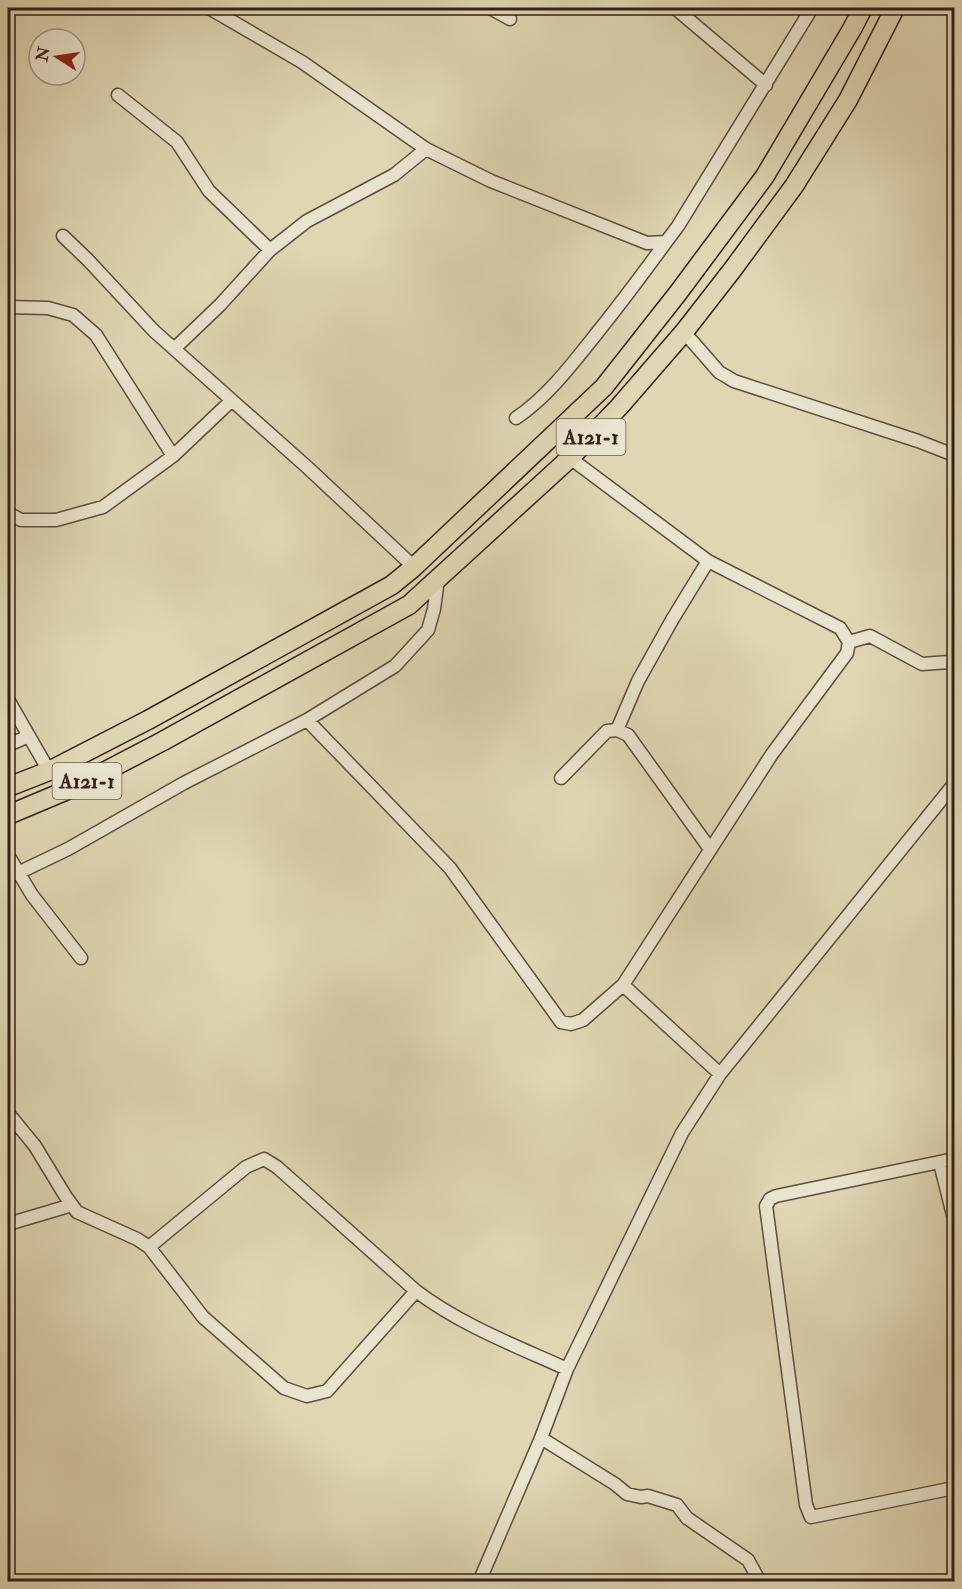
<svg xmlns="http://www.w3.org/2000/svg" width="962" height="1589" viewBox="0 0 962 1589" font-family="'IM FELL Double Pica',serif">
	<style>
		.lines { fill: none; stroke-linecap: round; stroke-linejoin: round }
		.minor-casing { stroke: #5f4e3e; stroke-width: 15 }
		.highway-casing { stroke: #342016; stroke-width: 21 }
		.minor { stroke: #eae4ce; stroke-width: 12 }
		.highway { stroke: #dfd6b4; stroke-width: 18 }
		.labels { text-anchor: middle; stroke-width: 6; stroke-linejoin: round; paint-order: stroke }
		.shield { fill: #eae4ce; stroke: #6b5b4d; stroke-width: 1.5 }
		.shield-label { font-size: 21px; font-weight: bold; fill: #342016 }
	</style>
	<rect width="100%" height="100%" fill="#dfd6b4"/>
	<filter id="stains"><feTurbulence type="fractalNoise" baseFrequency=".00333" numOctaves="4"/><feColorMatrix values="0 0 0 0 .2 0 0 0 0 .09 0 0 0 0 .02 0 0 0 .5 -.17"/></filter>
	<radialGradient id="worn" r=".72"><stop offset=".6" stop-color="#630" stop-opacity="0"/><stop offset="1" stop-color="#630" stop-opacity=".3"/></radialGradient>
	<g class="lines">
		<defs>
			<path id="minor" d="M 209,8 L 302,62 L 426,149 L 491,181 L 647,243 L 666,242 L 678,226 L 812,8
				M 490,8 L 510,19
				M 675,8 L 766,85
				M 118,95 L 177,142 L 209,191 L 270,250
				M 63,236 L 88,260 L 154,331 L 307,467 L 414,567
				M 8,307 L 48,308 L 73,315 L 96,335 L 173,456
				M 684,332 L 719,372 L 734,381 L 918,441 L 954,455
				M 175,348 L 220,305 L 270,250 L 307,221 L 394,175 L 426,149
				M 516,418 C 546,398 570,367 593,338 C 618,307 642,275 666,242
				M 8,513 L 21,520 L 56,520 L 103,507 L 173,456 L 231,401
				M 849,642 L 870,636 L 922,664 L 949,662 L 954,660
				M 8,702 L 10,703 L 49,771
				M 307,720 L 450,868 L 561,1022 L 571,1024 L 583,1020 L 623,985 L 772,754 L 847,653 L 849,642 L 840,628 L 708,561 L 570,458
				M 617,730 L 638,681 L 672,620 L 708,561
				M 8,745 L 29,736
				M 561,778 L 607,731 L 617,730 L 628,735 L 710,849
				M 8,855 L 32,895 L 81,958
				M 8,876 L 18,873 L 68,849 L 184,783 L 307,720 L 395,666 L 428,630 L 434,609 L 438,579
				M 623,985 L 720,1074
				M 8,1113 L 35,1146 L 66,1197 L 77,1212 L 137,1239 L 149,1247 L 203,1317 L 284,1388 L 307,1396 L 327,1391 L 416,1291
				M 954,1159 L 776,1196 L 770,1199 L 766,1206 L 806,1505 L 811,1517 L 954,1488
				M 940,1163 L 954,1219
				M 8,1224 L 72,1205
				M 149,1247 L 246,1167 L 264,1159 L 277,1167 L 416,1291 C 461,1325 516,1346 567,1369
				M 541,1438 L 615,1484 L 627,1494 L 641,1497 L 648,1496 L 677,1505 L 687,1518 L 748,1560 L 760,1582
				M 479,1582 L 541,1438 L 567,1369 L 682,1133 L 720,1074 L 954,784"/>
			<path id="highway" d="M 8,787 L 49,771 L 148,720 L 392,585 L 414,567 L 604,387 L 678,293 L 765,176 L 852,29 L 863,8
				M 8,815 L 77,786 L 163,741 L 409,605 L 570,458 L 619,407 L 684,332 L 733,269 L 794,186 L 848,100 L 895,8"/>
		</defs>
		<!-- minor casing -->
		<use href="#minor" class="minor-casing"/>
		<!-- highway casing -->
		<use href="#highway" class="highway-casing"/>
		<!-- minor -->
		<use href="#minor" class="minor"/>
		<!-- highway -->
		<use href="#highway" class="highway"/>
	</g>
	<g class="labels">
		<!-- shield labels -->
		<g class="shield">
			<rect x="556.5" y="419" width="69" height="36" rx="4.5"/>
			<rect x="52.5" y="763" width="69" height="36" rx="4.5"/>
		</g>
		<g class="shield-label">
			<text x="591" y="444">A121-1</text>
			<text x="87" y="788">A121-1</text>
		</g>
	</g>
	<!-- margin -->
	<rect width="962" height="1589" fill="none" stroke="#dfd6b4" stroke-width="30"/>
	<rect x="9" y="9" width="944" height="1571" fill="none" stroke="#342016" stroke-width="3"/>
	<rect x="15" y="15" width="932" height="1559" fill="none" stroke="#342016" stroke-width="1.5"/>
	<!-- north arrow -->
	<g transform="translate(57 57) rotate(282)"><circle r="28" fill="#eae4ce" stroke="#a19684" stroke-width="1.5"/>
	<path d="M0-4.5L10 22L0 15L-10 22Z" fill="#8f2418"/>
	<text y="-9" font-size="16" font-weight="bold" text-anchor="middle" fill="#342016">N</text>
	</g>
	<rect width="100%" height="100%" filter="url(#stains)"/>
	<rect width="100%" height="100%" fill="url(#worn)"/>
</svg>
